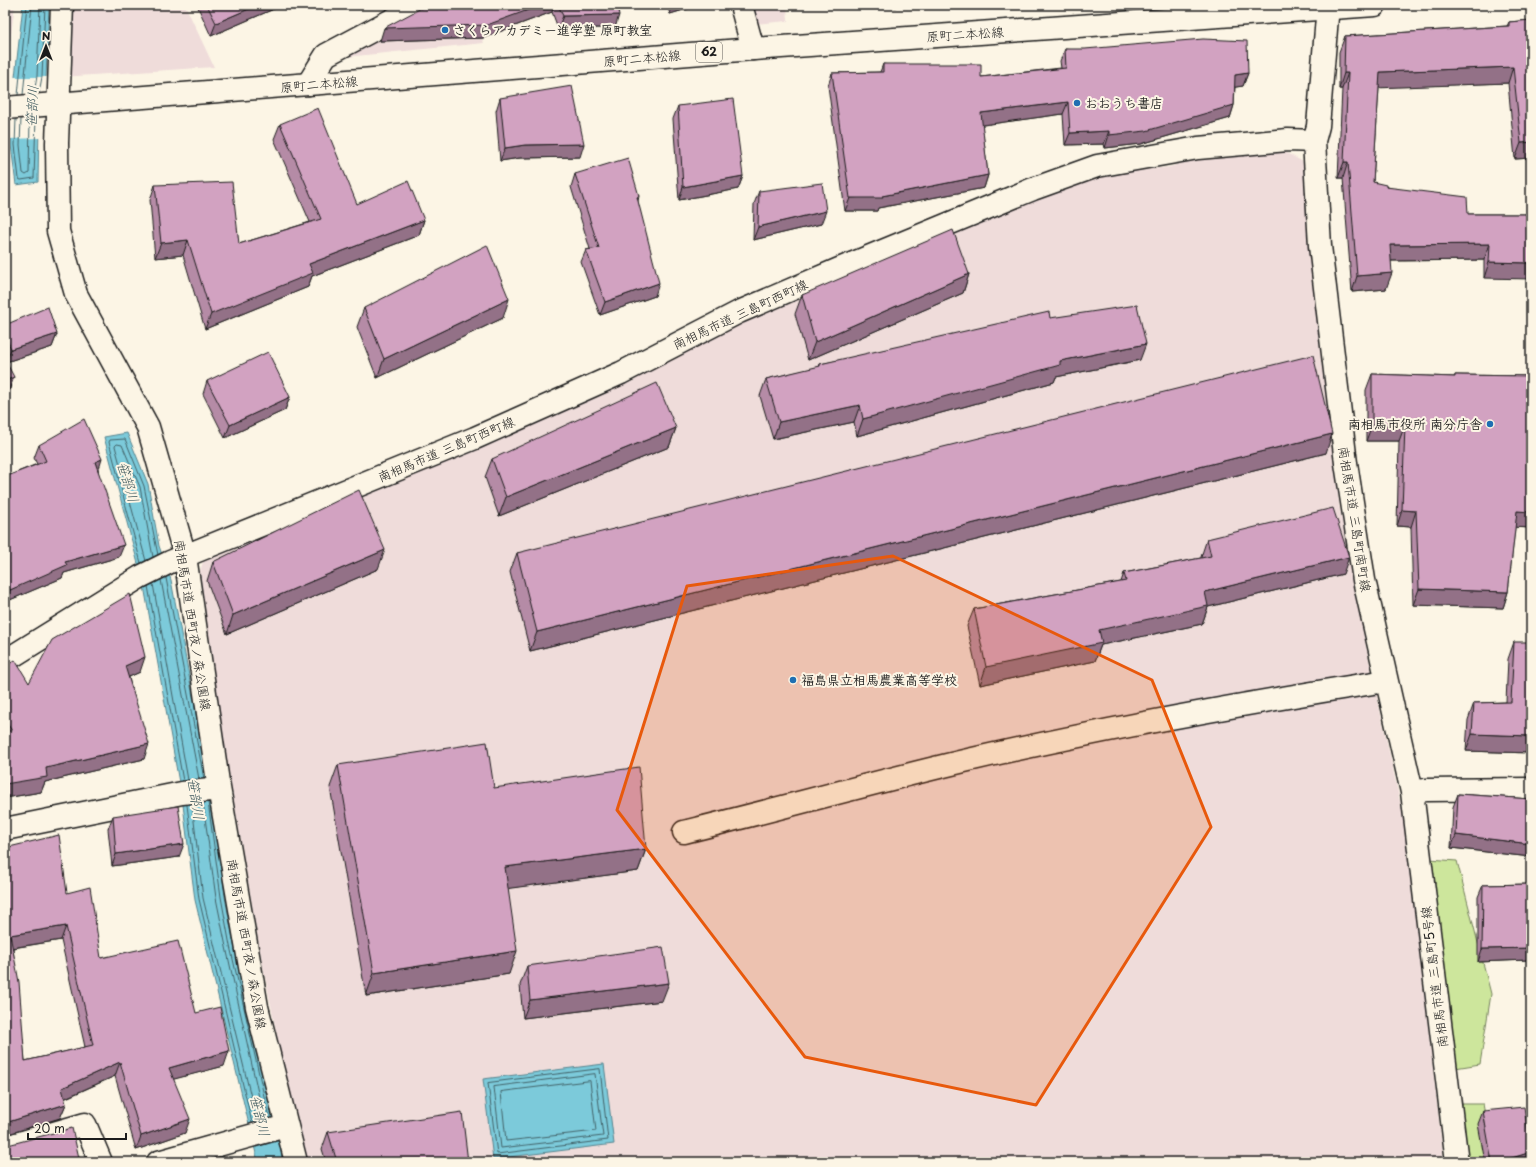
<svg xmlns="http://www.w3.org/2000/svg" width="1536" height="1167" viewBox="0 0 1536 1167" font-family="'Playpen Sans','Klee One',sans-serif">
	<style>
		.built { fill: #efdcda }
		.green { fill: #cde69c; stroke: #74815c }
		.water { fill: #7ccada; stroke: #56848e }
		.pier { fill: #fcf5e5 }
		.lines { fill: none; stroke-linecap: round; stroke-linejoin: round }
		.shore { stroke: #426268; stroke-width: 1 }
		.minor-casing { stroke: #1c1c1c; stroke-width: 25 }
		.major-casing { stroke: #1c1c1c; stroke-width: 25 }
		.minor { stroke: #fcf5e5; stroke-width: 22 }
		.major { stroke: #fcf5e5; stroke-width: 22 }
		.wall { fill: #b58ba6; stroke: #1c1c1c; fill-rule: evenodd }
		.shaded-wall { fill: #937187; stroke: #1c1c1c }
		.building { fill: #d2a2c1; stroke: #1c1c1c; fill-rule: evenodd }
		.marked { fill: #e8590c; fill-opacity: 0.2; stroke: #e8590c; stroke-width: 3; stroke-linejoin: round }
		.poi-dot { fill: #1f6fb2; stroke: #fcf5e5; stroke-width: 1.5 }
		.labels { text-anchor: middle; stroke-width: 4; stroke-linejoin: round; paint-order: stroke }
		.shield { fill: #fcf5e5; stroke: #5f5d58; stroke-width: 1 }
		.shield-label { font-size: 12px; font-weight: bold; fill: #1c1c1c }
		.poi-label { font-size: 13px; font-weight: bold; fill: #1c1c1c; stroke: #fcf5e5; text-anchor: start }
		.street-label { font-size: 13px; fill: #1c1c1c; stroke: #fcf5e5 }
		.water-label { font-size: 14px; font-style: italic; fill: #3e595e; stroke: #fcf5e5 }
	</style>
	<rect width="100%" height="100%" fill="#fcf5e5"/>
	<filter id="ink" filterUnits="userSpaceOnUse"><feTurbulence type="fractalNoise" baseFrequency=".025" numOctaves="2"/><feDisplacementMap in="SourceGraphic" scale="8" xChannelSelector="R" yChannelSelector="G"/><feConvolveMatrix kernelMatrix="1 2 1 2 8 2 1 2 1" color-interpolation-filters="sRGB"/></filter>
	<g filter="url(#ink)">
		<!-- built -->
		<path class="built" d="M 5,5 L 15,5 L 5,75 Z
			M 65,5 L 185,5 L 214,67 L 62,77 Z
			M 436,5 L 466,5 L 484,43 L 336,58 Z
			M 748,5 L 787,5 L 788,21 L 753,24 Z
			M 1283,151 L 1307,164 L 1310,248 L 1320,350 L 1340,509 L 1366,646 L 1403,815 L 1444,1162 L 308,1162 L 290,1100 L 261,957 L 196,583 L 203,562 L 461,455 L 633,381 L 703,339 L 902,254 L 1098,175 L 1170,167 L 1201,157 Z"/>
		<!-- green -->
		<path class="green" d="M 1429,859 L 1457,861 L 1491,994 L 1480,1064 L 1455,1068 Z
			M 1459,1104 L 1483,1104 L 1494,1162 L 1468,1162 Z"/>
		<!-- water -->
		<path class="water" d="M 23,5 L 49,5 L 46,77 L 39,123 L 38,182 L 16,185 L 11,145 L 15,77 Z
			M 127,433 L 148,484 L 159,546 L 171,580 L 214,809 L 225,897 L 234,945 L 283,1162 L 258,1162 L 195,900 L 183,805 L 144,586 L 104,437 Z
			M 604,1064 L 614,1144 L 493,1159 L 483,1079 Z"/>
		<!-- pier -->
		<path class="pier" d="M 13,77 L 47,77 L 41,123 L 40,138 L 9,139 Z"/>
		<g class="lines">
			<!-- shore -->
			<path class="shore" d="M 39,93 L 42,77 L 45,5
				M 34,94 L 37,76 L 40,5
				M 18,95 L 27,5
				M 23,95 L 32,5
				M 16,119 L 15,145 L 19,179 L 21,180 L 34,178 L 36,118
				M 21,119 L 20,145 L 23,173 L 26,175 L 29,173 L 30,118
				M 146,561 L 115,446 L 117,444 L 122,445 L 140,487 L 153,557
				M 141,563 L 109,442 L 110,440 L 125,439 L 144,486 L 158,555
				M 166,578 L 204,779
				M 161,580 L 199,779
				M 153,584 L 188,780
				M 148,586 L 183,781
				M 208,802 L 221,897 L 230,946 L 269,1118
				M 203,803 L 216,898 L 226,947 L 264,1120
				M 192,804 L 203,898 L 257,1122
				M 187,805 L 199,899 L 252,1123
				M 600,1069 L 608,1140 L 497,1154 L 488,1083 Z
				M 595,1074 L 603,1136 L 501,1148 L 494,1087 Z
				M 590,1081 L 596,1131 L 506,1141 L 501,1092 Z"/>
			<defs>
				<path id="minor" d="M 62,5 L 57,143 L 58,231 L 76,294 L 148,427 L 185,556 L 218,782 L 257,1007 L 296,1162
					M 741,5 L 753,49
					M 1328,5 L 1318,126 L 1314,141 L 1320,246 L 1346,463 L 1364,580 L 1412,792 L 1426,790 L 1531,789
					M 308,84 L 326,55 L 420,5
					M 5,661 L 140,577 L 170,562 L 475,438 L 621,373 L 739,312 L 839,269 L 1033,189 L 1097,166 L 1198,148 L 1288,140 L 1314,141
					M 1412,792 L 1457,1162
					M 5,829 L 182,793 L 210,790 L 218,782
					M 684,832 C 778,809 871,783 964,761 C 1103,729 1245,703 1386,681
					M 5,1147 L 85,1124 L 101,1162
					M 158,1162 L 286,1126"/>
				<path id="major" d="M 5,108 L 753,49 L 1375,5"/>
			</defs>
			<!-- minor casing -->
			<use href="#minor" class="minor-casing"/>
			<!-- major casing -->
			<use href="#major" class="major-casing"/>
			<!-- minor -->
			<use href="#minor" class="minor"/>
			<!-- major -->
			<use href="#major" class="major"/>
		</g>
		<!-- wall -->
		<path class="wall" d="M 197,5 L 277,5 L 276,8 L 211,36 Z
			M 427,5 L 617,5 L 615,28 L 558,28 L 552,12 L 483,38 L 380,41 Z
			M 667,5 L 700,5 L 670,14 Z
			M 1531,20 L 1531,158 L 1515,159 L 1508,83 L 1379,87 L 1373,182 L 1468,214 L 1531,214 L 1484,278 L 1484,260 L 1391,261 L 1386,289 L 1352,292 L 1343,178 L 1338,178 L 1342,89 L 1339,89 L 1339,52 L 1345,36 L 1507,26 L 1509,22 Z
			M 1065,49 L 1248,73 L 1243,86 L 1235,87 L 1234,105 L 1230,118 L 1141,144 L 1105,148 L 1104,144 L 1065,145 L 1063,114 L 982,125 L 988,175 L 984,188 L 878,208 L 877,211 L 845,211 L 828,86 L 832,73 L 880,72 L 883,64 L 981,77 L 1061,68 L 1060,61 Z
			M 500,98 L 580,157 L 520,158 L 500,161 L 496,111 Z
			M 678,106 L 743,176 L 738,189 L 679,200 L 673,119 Z
			M 280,124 L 357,204 L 424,220 L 419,235 L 312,276 L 308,287 L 205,329 L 183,255 L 155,258 L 150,200 L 155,185 L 239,244 L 310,222 L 274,139 Z
			M 575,174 L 639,196 L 638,201 L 655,296 L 600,315 L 581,262 L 586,250 L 590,249 L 571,187 Z
			M 759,191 L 821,224 L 753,240 L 754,204 Z
			M 969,274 L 963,293 L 808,360 L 795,314 L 802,295 Z
			M 364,308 L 503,318 L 377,378 L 357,327 Z
			M 1050,318 L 1140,360 L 1056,377 L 1054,382 L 857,436 L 854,422 L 773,439 L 760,396 L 766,379 L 819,367 L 820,364 Z
			M 5,325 L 57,334 L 52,347 L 6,362 L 5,359 Z
			M 1372,374 L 1455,377 L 1455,375 L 1531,376 L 1531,528 L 1515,527 L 1508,592 L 1503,608 L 1413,605 L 1411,527 L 1397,526 L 1399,441 L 1366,441 L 1366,390 Z
			M 207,381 L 290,397 L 285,410 L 225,438 L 203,394 Z
			M 676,428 L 669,447 L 499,516 L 485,477 L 492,459 Z
			M 39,445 L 98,471 L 119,557 L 64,573 L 62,578 L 5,602 L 5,477 L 37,464 L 34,458 Z
			M 1326,453 L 530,651 L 510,572 L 517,553 Z
			M 1207,539 L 1343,574 L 1208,607 L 1202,624 L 1101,645 L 1095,661 L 980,685 L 967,626 L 974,609 L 1121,582 L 1124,573 L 1201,558 L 1201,557 Z
			M 213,562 L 378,569 L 227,634 L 207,581 Z
			M 1514,642 L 1531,753 L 1466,751 L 1468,720 L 1474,703 L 1506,702 L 1508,659 Z
			M 5,667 L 29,683 L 140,672 L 129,677 L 144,759 L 45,782 L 41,792 L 5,798 Z
			M 338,765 L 494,788 L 646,849 L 638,871 L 508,888 L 509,974 L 366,996 L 330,787 Z
			M 1458,794 L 1531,799 L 1531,857 L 1451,848 L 1453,807 Z
			M 113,816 L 179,857 L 112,866 L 108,829 Z
			M 5,848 L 67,893 L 101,958 L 196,1013 L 224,1066 L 173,1079 L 185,1133 L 136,1150 L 115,1076 L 64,1099 L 66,1104 L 60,1118 L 5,1135 ZM 61,940 L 85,1047 L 25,1061 L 13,948 Z
			M 1531,884 L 1531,950 L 1527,960 L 1478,962 L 1478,897 L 1483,885 Z
			M 527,966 L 662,1001 L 523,1018 L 520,985 Z
			M 1483,1111 L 1527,1162 L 1485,1162 L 1478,1124 Z
			M 328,1132 L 468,1162 L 326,1162 L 322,1149 Z"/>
		<!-- shaded-wall -->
		<path class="shaded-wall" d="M 258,5 L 277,5 L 276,8 L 211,36 L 216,23 Z
			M 542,5 L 554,5 L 552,12 L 483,38 L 380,41 L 384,28 Z
			M 673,5 L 700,5 L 670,14 Z
			M 871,5 L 896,5 L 896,7 L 870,7 Z
			M 619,15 L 615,28 L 558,28 L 563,16 Z
			M 1513,67 L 1508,83 L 1375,88 L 1380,72 Z
			M 1248,73 L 1243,86 L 1230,88 L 1235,75 Z
			M 1344,73 L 1348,73 L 1342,89 L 1339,89 Z
			M 1068,102 L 1063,114 L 976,126 L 981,113 Z
			M 1234,105 L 1230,118 L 1141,144 L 1105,148 L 1109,135 Z
			M 1109,131 L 1104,144 L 1065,145 L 1070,133 Z
			M 1531,142 L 1531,158 L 1515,159 L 1521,143 Z
			M 584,144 L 580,157 L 520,158 L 500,161 L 505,148 L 525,145 Z
			M 1344,162 L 1348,162 L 1343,178 L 1338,178 Z
			M 9,171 L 5,182 L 5,172 Z
			M 988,175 L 984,188 L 878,208 L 877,211 L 845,211 L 850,198 L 882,196 Z
			M 743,176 L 738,189 L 679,200 L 683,187 Z
			M 826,211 L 821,224 L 753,240 L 758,227 Z
			M 424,220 L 419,235 L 312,276 L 308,287 L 205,329 L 211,314 L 309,264 Z
			M 188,240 L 183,255 L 155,258 L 161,243 Z
			M 1490,244 L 1484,260 L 1384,261 L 1390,245 Z
			M 1489,262 L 1531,263 L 1531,279 L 1484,278 Z
			M 1392,273 L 1386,289 L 1352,292 L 1357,276 Z
			M 969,274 L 963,293 L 808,360 L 815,342 Z
			M 659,283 L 655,296 L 600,315 L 605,302 Z
			M 509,299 L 503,318 L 377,378 L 384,359 Z
			M 57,334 L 52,347 L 6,362 L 11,349 Z
			M 1146,344 L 1140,360 L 1056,377 L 1054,382 L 857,436 L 863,419 L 1060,361 Z
			M 14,377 L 9,390 L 5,392 L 5,381 Z
			M 290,397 L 285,410 L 225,438 L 230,425 Z
			M 860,405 L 854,422 L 773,439 L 779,422 Z
			M 1372,425 L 1405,425 L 1399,441 L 1366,441 Z
			M 676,428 L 669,447 L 499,516 L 506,497 Z
			M 1332,434 L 1326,453 L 530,651 L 537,632 Z
			M 102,459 L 98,472 L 95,462 Z
			M 1402,510 L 1416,511 L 1411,527 L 1397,526 Z
			M 1517,511 L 1531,512 L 1531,528 L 1511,527 Z
			M 124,545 L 119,557 L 64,573 L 62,578 L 5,602 L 10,590 L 65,562 Z
			M 385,550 L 378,569 L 227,634 L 233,615 Z
			M 1349,557 L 1343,574 L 1208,607 L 1202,624 L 1101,645 L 1095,661 L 980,685 L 986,667 L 1099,630 L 1205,592 Z
			M 1419,589 L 1508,592 L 1503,608 L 1413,605 Z
			M 145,657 L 140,672 L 120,681 L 125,666 Z
			M 1472,734 L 1531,736 L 1531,753 L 1466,751 Z
			M 149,744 L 144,759 L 45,782 L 41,792 L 5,798 L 5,784 L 46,768 Z
			M 1456,835 L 1531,844 L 1531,857 L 1451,848 Z
			M 184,844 L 179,857 L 112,866 L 116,854 Z
			M 646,849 L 638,871 L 497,890 L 505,867 Z
			M 66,926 L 61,940 L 5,949 L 10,935 Z
			M 1531,948 L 1531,950 L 1527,960 L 1478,962 L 1482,949 Z
			M 517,951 L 509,974 L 366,996 L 374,973 Z
			M 669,983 L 662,1001 L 523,1018 L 530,1000 Z
			M 229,1051 L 224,1066 L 163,1082 L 169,1068 Z
			M 120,1062 L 115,1076 L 56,1102 L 62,1088 Z
			M 66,1104 L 60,1118 L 5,1135 L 5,1123 Z
			M 190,1119 L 185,1133 L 136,1150 L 141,1136 Z
			M 1531,1152 L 1527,1162 L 1499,1162 Z"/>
		<!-- building -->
		<path class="building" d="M 207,5 L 258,5 L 216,23 Z
			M 427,5 L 542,5 L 487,25 L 384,28 Z
			M 558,5 L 617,5 L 619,15 L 563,16 Z
			M 1531,20 L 1531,142 L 1521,143 L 1513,67 L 1380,72 L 1373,182 L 1386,185 L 1386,187 L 1467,197 L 1468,214 L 1531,214 L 1531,263 L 1489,262 L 1490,244 L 1390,245 L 1392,273 L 1357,276 L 1348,162 L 1344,162 L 1348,73 L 1344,73 L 1345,36 L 1509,26 L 1509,22 Z
			M 1203,39 L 1247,41 L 1248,73 L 1235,75 L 1234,105 L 1146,131 L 1109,135 L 1109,131 L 1070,133 L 1068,102 L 981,113 L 988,175 L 882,196 L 882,198 L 850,198 L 832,73 L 883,72 L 883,64 L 981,64 L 981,77 L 1066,68 L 1065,49 L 1085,49 Z
			M 572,86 L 584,144 L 525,145 L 505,148 L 500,98 Z
			M 733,99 L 743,176 L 683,187 L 678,106 Z
			M 318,108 L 357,204 L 408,181 L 424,220 L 309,264 L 313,273 L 211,314 L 188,240 L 161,243 L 155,185 L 232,182 L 239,244 L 321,219 L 280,124 Z
			M 5,146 L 9,171 L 5,172 Z
			M 628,158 L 639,196 L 637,197 L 659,283 L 605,302 L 586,250 L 599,248 L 575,174 Z
			M 822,183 L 826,211 L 758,227 L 759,191 Z
			M 953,230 L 969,274 L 815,342 L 802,295 Z
			M 487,245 L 509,299 L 384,359 L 364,308 Z
			M 1137,305 L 1146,344 L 1060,361 L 1060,365 L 863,419 L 860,405 L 779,422 L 766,379 L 820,366 L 820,364 L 1049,312 L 1050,318 Z
			M 48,307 L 57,334 L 11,349 L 5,335 L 5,325 Z
			M 268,352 L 290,397 L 230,425 L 207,381 Z
			M 1313,355 L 1332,434 L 537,632 L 517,553 Z
			M 5,360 L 14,377 L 5,381 Z
			M 1372,374 L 1455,377 L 1455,375 L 1531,376 L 1531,512 L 1517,511 L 1508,592 L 1419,589 L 1416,511 L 1402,510 L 1405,425 L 1372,425 Z
			M 657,383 L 676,428 L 506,497 L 492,459 Z
			M 84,419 L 102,459 L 95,462 L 124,545 L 65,562 L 67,565 L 10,590 L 5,579 L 5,477 L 46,461 L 39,445 Z
			M 359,490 L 385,550 L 233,615 L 213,562 Z
			M 1333,508 L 1349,557 L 1205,592 L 1208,606 L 1099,630 L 1102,643 L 986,667 L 974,609 L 1126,581 L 1124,573 L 1211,556 L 1207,539 Z
			M 130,594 L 145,657 L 125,666 L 149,744 L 46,768 L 47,777 L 5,784 L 5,731 L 12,731 L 5,720 L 5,667 L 15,660 L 29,683 L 52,640 Z
			M 1514,642 L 1531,642 L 1531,736 L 1472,734 L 1474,703 L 1511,702 Z
			M 487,742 L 494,788 L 639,767 L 646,849 L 505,867 L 517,951 L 374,973 L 338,765 Z
			M 1458,794 L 1531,799 L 1531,844 L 1456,835 Z
			M 178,806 L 184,844 L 116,854 L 113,816 Z
			M 59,835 L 67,893 L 90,887 L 101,958 L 178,941 L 196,1013 L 220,1007 L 229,1051 L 169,1068 L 190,1119 L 141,1136 L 120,1062 L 62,1088 L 66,1104 L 5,1123 L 5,848 ZM 66,926 L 93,1045 L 25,1061 L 19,982 L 10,935 Z
			M 1531,884 L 1531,948 L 1482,949 L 1483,885 Z
			M 663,947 L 669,983 L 530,1000 L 527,966 Z
			M 1524,1107 L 1531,1152 L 1499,1162 L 1492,1162 L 1483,1111 Z
			M 462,1112 L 468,1162 L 337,1162 L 328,1132 Z
			M 72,1128 L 80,1162 L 5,1162 L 5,1144 L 8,1145 Z"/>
	</g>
	<!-- marked area -->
	<path class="marked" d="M 893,556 L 1152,680 L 1211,827 L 1036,1105 L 805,1057 L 617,810 L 687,586 Z"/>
	<!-- markers -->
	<g class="poi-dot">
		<circle cx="445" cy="30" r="4"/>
		<circle cx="1077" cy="103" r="4"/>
		<circle cx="1490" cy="424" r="4"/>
		<circle cx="793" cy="680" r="4"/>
	</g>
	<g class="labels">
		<!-- shield labels -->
		<rect class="shield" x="696" y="42" width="26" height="20" rx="3"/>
		<g class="shield-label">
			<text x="709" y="56">62</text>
		</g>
		<!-- poi labels -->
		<g class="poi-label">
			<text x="453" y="35">さくらアカデミー進学塾 原町教室</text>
			<text x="1085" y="108">おおうち書店</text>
			<text x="1482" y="429" text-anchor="end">南相馬市役所 南分庁舎</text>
			<text x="801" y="685">福島県立相馬農業高等学校</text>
		</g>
		<!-- street labels -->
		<g class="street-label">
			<text transform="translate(965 34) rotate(-4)" y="5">原町二本松線</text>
			<text transform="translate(642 58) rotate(-5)" y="5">原町二本松線</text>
			<text transform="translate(319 84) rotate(-5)" y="5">原町二本松線</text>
			<text transform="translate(740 314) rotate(-25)" y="5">南相馬市道 三島町西町線</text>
			<text transform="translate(446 449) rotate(-23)" y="5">南相馬市道 三島町西町線</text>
			<text transform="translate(1355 519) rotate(81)" y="5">南相馬市道 三島町南町線</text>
			<text transform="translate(193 625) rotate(81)" y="5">南相馬市道 西町夜ノ森公園線</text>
			<text transform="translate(247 944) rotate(80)" y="5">南相馬市道 西町夜ノ森公園線</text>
			<text transform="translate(1434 977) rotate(-97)" y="5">南相馬市道 三島町5号線</text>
		</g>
		<!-- water labels -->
		<g class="water-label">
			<text transform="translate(32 106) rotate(-87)" y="5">笹部川</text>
			<text transform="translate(128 482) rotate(73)" y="5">笹部川</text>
			<text transform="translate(196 799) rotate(81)" y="5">笹部川</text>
			<text transform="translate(260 1116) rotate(76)" y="5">笹部川</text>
		</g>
	</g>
	<!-- margin -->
	<rect width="1536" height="1167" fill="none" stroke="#fcf5e5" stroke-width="20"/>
	<rect x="10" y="10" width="1516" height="1147" fill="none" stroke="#1c1c1c" stroke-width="1.5" filter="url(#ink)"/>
	<!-- north arrow -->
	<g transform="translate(46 46)" stroke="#fcf5e5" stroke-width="3" paint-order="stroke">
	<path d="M0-3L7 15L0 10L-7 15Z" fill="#1c1c1c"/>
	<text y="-6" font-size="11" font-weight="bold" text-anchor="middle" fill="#1c1c1c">N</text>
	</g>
	<!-- scale -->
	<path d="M28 1133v6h98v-6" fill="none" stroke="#1c1c1c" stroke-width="2"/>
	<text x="34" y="1133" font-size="12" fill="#1c1c1c" stroke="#fcf5e5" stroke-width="3" paint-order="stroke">20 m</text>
</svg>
